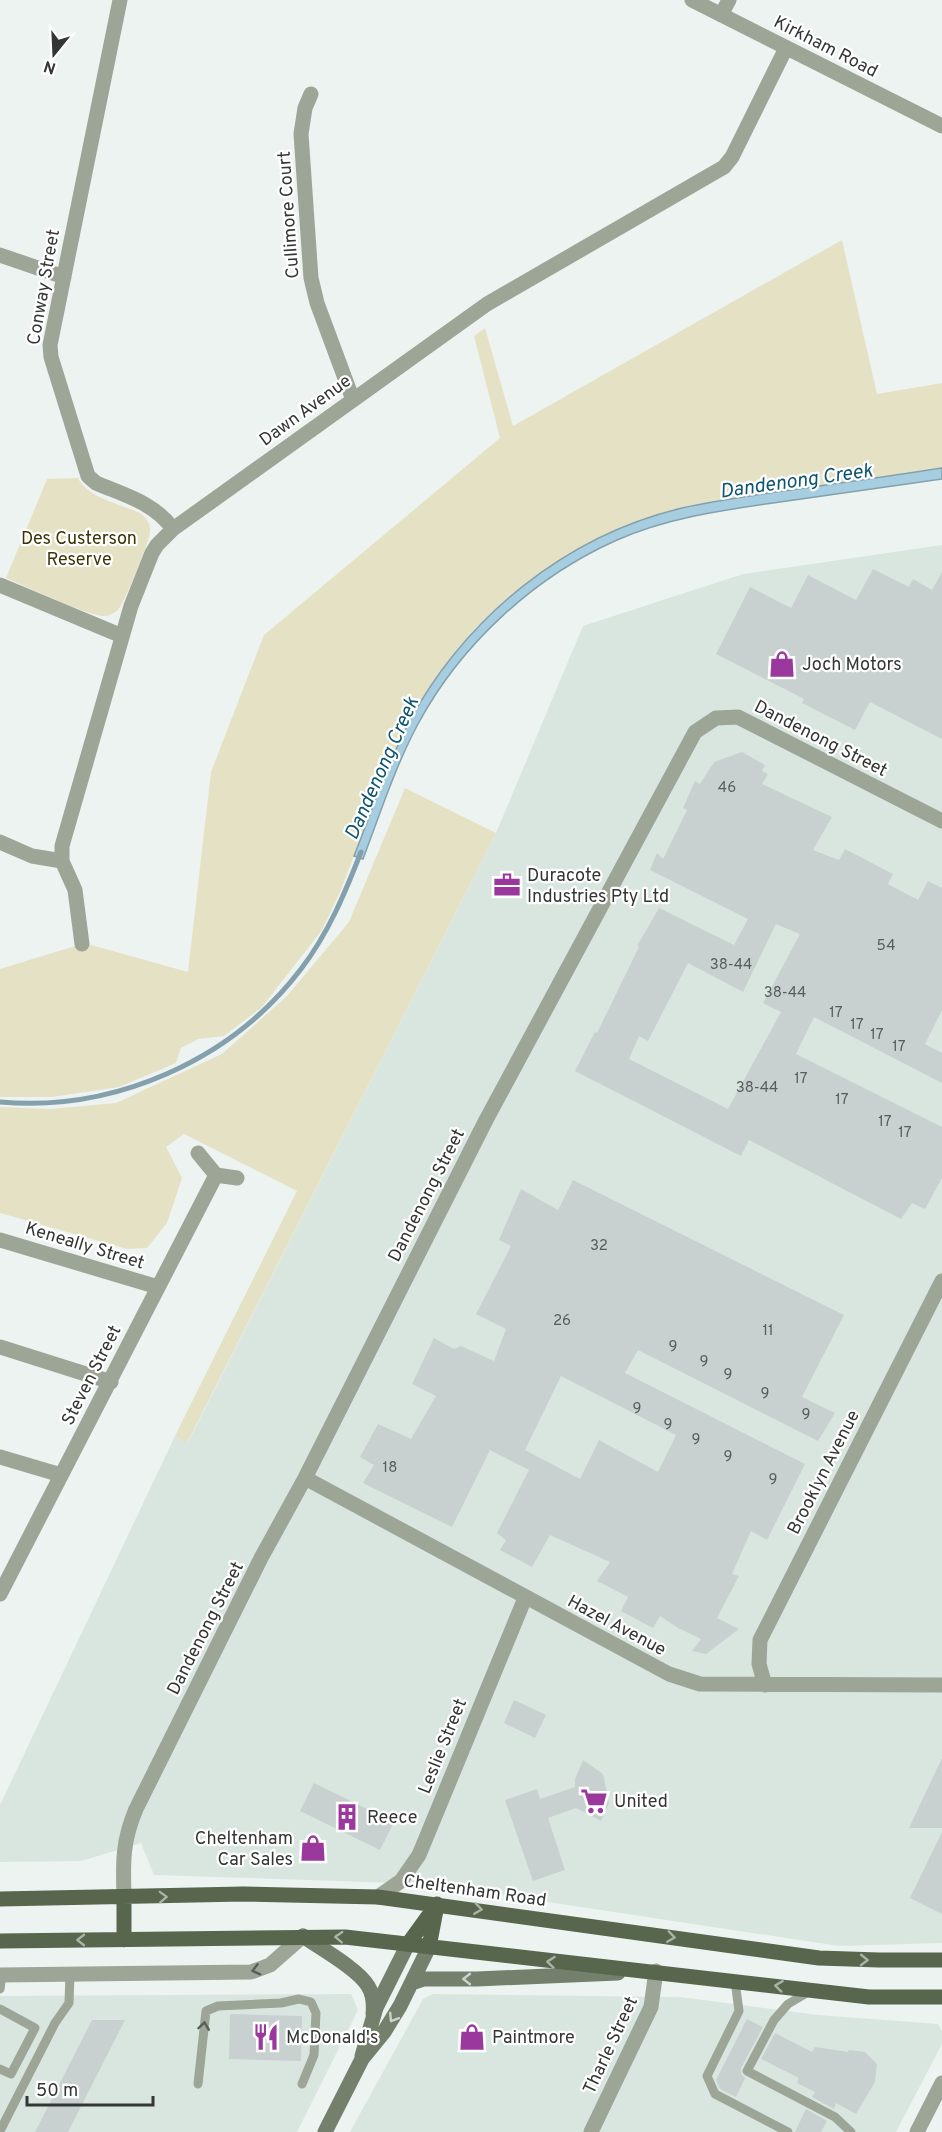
<svg xmlns="http://www.w3.org/2000/svg" width="942" height="2132" viewBox="0 0 942 2132" font-family="Overpass,sans-serif">
	<style>
		.built { fill: #d9e6e0 }
		.green { fill: #e5e1c5 }
		.water { fill: #a6cde0; stroke: #84a0ad; stroke-width: 1.5 }
		.lines { fill: none; stroke-linecap: round; stroke-linejoin: round }
		.stream { stroke: #84a0ad; stroke-width: 5 }
		.building { fill: #c9d0d0; fill-rule: evenodd }
		.service { stroke: #9da597; stroke-width: 9 }
		.minor { stroke: #9da597; stroke-width: 15 }
		.secondary { stroke: #74806c; stroke-width: 15 }
		.primary { stroke: #58664d; stroke-width: 15 }
		.oneway { stroke: #acb2a6 }
		.oneway2 { stroke: #595d57 }
		.oneway3 { stroke: #ced3cc }
		.labels { text-anchor: middle; stroke-width: 4.5; stroke-linejoin: round; paint-order: stroke }
		.number-label { font-size: 15px; fill: #595c5c }
		.street-label { font-size: 18px; fill: #343635; stroke: #fff }
		.park-label { font-size: 18px; fill: #3b3404; stroke: #fff }
		.poi-label { font-size: 18px; fill: #343635; stroke: #fff; text-anchor: start }
		.water-label { font-size: 20px; font-style: italic; fill: #0d5671; stroke: #fff }
	</style>
	<rect width="100%" height="100%" fill="#edf3f0"/>
	<!-- built -->
	<path class="built" d="M 942,545 L 942,1943 L 839,1946 L 429,1884 L 154,1875 L 141,1843 L 81,1861 L 0,1862 L 0,1805 L 175,1436 L 188,1442 L 496,833 L 583,626 L 743,574 Z
		M 351,1994 L 358,2010 L 297,2132 L 0,2132 L 0,1996 Z
		M 432,1994 L 680,1997 L 818,2015 L 938,2024 L 942,2031 L 942,2044 L 896,2132 L 350,2132 L 423,1999 Z"/>
	<!-- green -->
	<path class="green" d="M 842,240 L 877,394 L 942,383 L 942,468 L 747,496 L 682,508 L 647,518 L 544,570 L 513,593 L 478,625 L 454,653 L 410,721 L 395,750 L 340,892 L 322,930 L 262,1007 L 224,1036 L 198,1039 L 181,1048 L 176,1063 L 119,1087 L 52,1097 L 0,1097 L 0,969 L 82,944 L 91,945 L 188,972 L 211,772 L 264,635 L 500,438 L 474,336 L 485,328 L 513,426 Z
		M 78,478 C 88,498 120,504 140,513 C 146,517 151,524 150,532 C 149,543 125,602 118,610 C 115,613 110,615 106,616 C 92,618 23,585 6,578 L 47,479 Z
		M 405,788 L 496,833 L 187,1443 L 175,1436 L 297,1191 L 184,1134 L 166,1147 L 182,1178 L 167,1223 L 147,1248 L 127,1249 L 0,1213 L 0,1107 L 50,1109 L 116,1103 L 222,1054 L 287,996 L 349,922 Z"/>
	<!-- water -->
	<path class="water" d="M 942,468 L 942,479 C 888,487 834,494 780,502 C 725,510 669,517 617,540 C 534,577 461,644 418,724 C 395,767 380,814 363,859 L 354,856 C 372,811 387,764 409,722 C 466,617 565,536 682,508 C 718,500 754,495 790,490 C 840,483 891,476 942,468 Z"/>
	<g class="lines">
		<!-- stream -->
		<path class="stream" d="M 0,1102 C 114,1112 231,1061 301,969 C 328,934 345,893 361,852"/>
	</g>
	<!-- building -->
	<path class="building" d="M 873,569 L 909,587 L 913,579 L 932,590 L 942,572 L 942,739 L 870,702 L 855,730 L 802,703 L 804,699 L 716,654 L 750,587 L 791,608 L 808,575 L 856,600 Z
		M 742,752 L 765,765 L 762,771 L 768,774 L 762,784 L 832,817 L 813,850 L 839,860 L 845,849 L 893,874 L 888,884 L 918,900 L 928,881 L 942,888 L 942,1010 L 925,1044 L 942,1053 L 942,1083 L 814,1017 L 796,1054 L 942,1127 L 942,1178 L 925,1209 L 912,1203 L 901,1219 L 749,1140 L 741,1156 L 575,1071 L 595,1032 L 597,1033 L 639,947 L 637,946 L 659,908 L 734,945 L 748,919 L 650,870 L 657,853 L 663,859 L 687,810 L 683,808 L 695,781 L 700,784 L 714,762 ZM 776,924 L 800,934 L 763,1003 L 781,1012 L 728,1109 L 629,1059 L 639,1036 L 648,1041 L 688,963 L 743,992 Z
		M 573,1180 L 844,1315 L 802,1397 L 835,1413 L 818,1441 L 638,1350 L 625,1373 L 805,1464 L 767,1540 L 751,1531 L 732,1574 L 739,1576 L 717,1618 L 739,1629 L 706,1654 L 692,1651 L 701,1639 L 678,1628 L 660,1616 L 653,1628 L 621,1611 L 628,1597 L 597,1581 L 610,1562 L 550,1535 L 532,1567 L 500,1550 L 506,1540 L 497,1533 L 529,1470 L 490,1450 L 452,1527 L 363,1483 L 374,1465 L 360,1457 L 378,1424 L 411,1439 L 436,1396 L 412,1384 L 434,1338 L 454,1349 L 461,1346 L 494,1361 L 506,1329 L 476,1314 L 511,1246 L 499,1240 L 521,1189 L 558,1210 ZM 561,1376 L 676,1435 L 658,1472 L 599,1440 L 580,1479 L 525,1450 Z
		M 514,1700 L 546,1715 L 535,1738 L 504,1723 Z
		M 942,1758 L 942,1828 L 909,1828 Z
		M 583,1760 L 603,1774 L 609,1803 L 601,1821 L 576,1808 L 548,1818 L 565,1870 L 533,1881 L 505,1800 L 537,1789 L 540,1799 L 575,1787 L 575,1779 Z
		M 314,1783 L 394,1822 L 380,1850 L 300,1811 Z
		M 942,1832 L 942,1914 L 910,1898 Z
		M 230,2014 L 302,2016 L 301,2061 L 229,2059 Z
		M 747,2019 L 763,2027 L 741,2068 L 741,2074 L 745,2078 L 736,2097 L 720,2089 L 716,2080 Z
		M 92,2020 L 125,2020 L 68,2132 L 35,2132 Z
		M 775,2033 L 812,2052 L 815,2047 L 848,2052 L 849,2050 L 865,2052 L 877,2064 L 875,2082 L 856,2114 L 836,2103 L 834,2109 L 812,2097 L 815,2092 L 797,2083 L 799,2078 L 761,2059 Z
		M 806,2109 L 827,2121 L 821,2132 L 795,2132 Z"/>
	<g class="lines">
		<!-- service -->
		<path class="service" d="M 735,1981 L 739,2011 L 707,2076 L 715,2094 L 788,2132
			M 0,1989 L 2,1975
			M 810,1991 L 788,2004 L 774,2020 L 747,2071 L 835,2117 L 851,2132
			M 0,2009 L 35,2028 L 11,2074 L 0,2069
			M 198,2084 L 206,2011 L 218,2006 L 281,2003 L 299,1999 L 311,2002 L 316,2013 L 314,2055 L 302,2084
			M 0,2131 L 55,2023 L 69,2003 L 70,1974"/>
		<!-- minor -->
		<path class="minor" d="M 120,0 L 50,345 L 51,357 L 88,476 L 96,483 C 124,495 155,503 173,529
			M 692,0 L 942,126
			M 721,15 L 729,0
			M 311,94 L 305,108 L 301,134 L 311,278 L 317,303 L 353,400
			M 0,255 L 64,277
			M 0,585 L 122,636
			M 0,842 L 32,856 L 62,861
			M 82,944 L 75,890 L 62,861 L 62,846 L 131,606 L 152,553 L 157,545 L 173,529 L 487,304 L 724,167 L 732,157 L 786,48
			M 198,1153 L 216,1175 L 237,1178
			M 0,1240 L 158,1287
			M 0,1347 L 111,1382
			M 0,1457 L 61,1475
			M 305,1478 L 669,1674 L 700,1684 L 942,1685
			M 0,1594 L 216,1175
			M 765,1685 L 759,1664 L 760,1640 L 942,1281
			M 378,1897 L 401,1881 L 419,1855 L 525,1598
			M 124,1898 C 123,1863 122,1842 136,1809 L 261,1558 L 305,1478 L 486,1120 L 695,732 L 716,718 L 738,717 L 942,821
			M 0,1975 L 251,1972 L 270,1965 L 303,1936
			M 591,2132 L 651,2007 L 656,1971
			M 917,2132 L 942,2083"/>
		<!-- secondary -->
		<path class="secondary" d="M 303,1936 C 320,1948 358,1969 368,1986 C 373,1994 374,2004 373,2014
			M 412,1983 L 424,1979 L 477,1979 L 618,1973
			M 362,2056 L 376,2008 L 408,1944
			M 325,2132 L 362,2059 L 384,2032 L 400,2006 L 429,1947"/>
		<!-- primary -->
		<path class="primary" d="M 124,1898 L 124,1940
			M 0,1899 L 243,1894 L 378,1897 L 819,1958 L 879,1960 L 942,1960
			M 0,1941 L 345,1937 L 869,1997 L 942,1997
			M 408,1944 L 437,1904
			M 429,1947 L 436,1910"/>
	</g>
	<!-- one-way arrows -->
	<defs><path id="oneway-chevron" d="M-2-3.5L2.5 0L-2 3.5" fill="none" stroke-width="1.6" stroke-linecap="round" stroke-linejoin="round" transform="scale(1.5)"/></defs>
	<g class="oneway">
		<use href="#oneway-chevron" transform="translate(163 1897) rotate(-2)"/>
		<use href="#oneway-chevron" transform="translate(478 1909) rotate(8)"/>
		<use href="#oneway-chevron" transform="translate(339 1937) rotate(-177)"/>
		<use href="#oneway-chevron" transform="translate(671 1937) rotate(8)"/>
		<use href="#oneway-chevron" transform="translate(81 1940) rotate(180)"/>
		<use href="#oneway-chevron" transform="translate(864 1960) rotate(1)"/>
		<use href="#oneway-chevron" transform="translate(551 1962) rotate(-174)"/>
		<use href="#oneway-chevron" transform="translate(779 1986) rotate(-173)"/>
	</g>
	<g class="oneway2">
		<use href="#oneway-chevron" transform="translate(256 1970) rotate(166)"/>
		<use href="#oneway-chevron" transform="translate(204 2026) rotate(-82)"/>
	</g>
	<g class="oneway3">
		<use href="#oneway-chevron" transform="translate(467 1979) rotate(180)"/>
		<use href="#oneway-chevron" transform="translate(393 2018) rotate(122)"/>
	</g>
	<!-- icons -->
	<defs>
		<symbol id="shop-bare" viewBox="-9 -9 18 18"><path d="M-5-2.5h2.3a2.7 3.5 0 0 1 5.4 0H5L5.5 6h-11ZM-1.5-2.5h3a1.5 2.3 0 0 0-3 0Z" fill="#9b389e" stroke="#fff" stroke-width="2.5" paint-order="stroke"/></symbol>
		<symbol id="office-bare" viewBox="-9 -9 18 18"><path d="M-6-3h4V-5.5h4V-3h4V5H-6ZM-1-4.5V-3h2v-1.5ZM-6 0V1H6V0Z" fill="#9b389e" stroke="#fff" stroke-width="2.5" paint-order="stroke"/></symbol>
		<symbol id="supermarket-bare" viewBox="-9 -9 18 18"><path d="M-6-5.5h2.5l.6 2H6L4.5 2H-2.5L-4.4-4H-6ZM-1.5 3.2a1.3 1.3 0 1 0 .1 0ZM3 3.2a1.3 1.3 0 1 0 .1 0Z" fill="#9b389e" stroke="#fff" stroke-width="2.5" paint-order="stroke"/></symbol>
		<symbol id="building-bare" viewBox="-9 -9 18 18"><path d="M-4-6H4V6H1V3H-1V6H-4ZM-2.5-4.3h1.7v1.8h-1.7ZM.8-4.3h1.7v1.8H.8ZM-2.5-1h1.7V.8h-1.7ZM.8-1h1.7V.8H.8Z" fill="#9b389e" stroke="#fff" stroke-width="2.5" paint-order="stroke"/></symbol>
		<symbol id="restaurant-bare" viewBox="-9 -9 18 18"><path d="M-5-6h1v4h1v-4h1v4h1v-4h1v5L-1.5 .5V6h-2V.5L-5-1ZM5-6V6H3V1.5H1.5Q1.5-4 5-6Z" fill="#9b389e" stroke="#fff" stroke-width="2.5" paint-order="stroke"/></symbol>
	</defs>
	<g fill-rule="evenodd">
		<use href="#shop-bare" x="763" y="645" width="38" height="38"/>
		<use href="#office-bare" x="488" y="866" width="38" height="38"/>
		<use href="#supermarket-bare" x="575" y="1782" width="38" height="38"/>
		<use href="#building-bare" x="328" y="1798" width="38" height="38"/>
		<use href="#shop-bare" x="294" y="1829" width="38" height="38"/>
		<use href="#restaurant-bare" x="247" y="2018" width="38" height="38"/>
		<use href="#shop-bare" x="453" y="2018" width="38" height="38"/>
	</g>
	<g class="labels">
		<!-- number labels -->
		<g class="number-label">
			<text x="727" y="792">46</text>
			<text x="886" y="950">54</text>
			<text x="731" y="969">38-44</text>
			<text x="785" y="997">38-44</text>
			<text x="836" y="1017">17</text>
			<text x="857" y="1029">17</text>
			<text x="877" y="1039">17</text>
			<text x="899" y="1051">17</text>
			<text x="801" y="1083">17</text>
			<text x="757" y="1092">38-44</text>
			<text x="842" y="1104">17</text>
			<text x="885" y="1126">17</text>
			<text x="905" y="1137">17</text>
			<text x="599" y="1250">32</text>
			<text x="562" y="1325">26</text>
			<text x="768" y="1335">11</text>
			<text x="673" y="1351">9</text>
			<text x="704" y="1366">9</text>
			<text x="728" y="1379">9</text>
			<text x="765" y="1398">9</text>
			<text x="637" y="1413">9</text>
			<text x="806" y="1419">9</text>
			<text x="668" y="1429">9</text>
			<text x="696" y="1444">9</text>
			<text x="728" y="1461">9</text>
			<text x="390" y="1472">18</text>
			<text x="773" y="1484">9</text>
		</g>
		<!-- street labels -->
		<g class="street-label">
			<text transform="translate(826 46) rotate(27)" y="6">Kirkham Road</text>
			<text transform="translate(288 215) rotate(-94)" y="6">Cullimore Court</text>
			<text transform="translate(43 287) rotate(-80)" y="6">Conway Street</text>
			<text transform="translate(305 410) rotate(-36)" y="6">Dawn Avenue</text>
			<text transform="translate(821 738) rotate(27)" y="6">Dandenong Street</text>
			<text transform="translate(426 1195) rotate(-63)" y="6">Dandenong Street</text>
			<text transform="translate(85 1245) rotate(17)" y="6">Keneally Street</text>
			<text transform="translate(91 1375) rotate(-63)" y="6">Steven Street</text>
			<text transform="translate(823 1472) rotate(-63)" y="6">Brooklyn Avenue</text>
			<text transform="translate(617 1625) rotate(28)" y="6">Hazel Avenue</text>
			<text transform="translate(205 1628) rotate(-63)" y="6">Dandenong Street</text>
			<text transform="translate(442 1746) rotate(-68)" y="6">Leslie Street</text>
			<text transform="translate(475 1890) rotate(8)" y="6">Cheltenham Road</text>
			<text transform="translate(610 2045) rotate(-65)" y="6">Tharle Street</text>
		</g>
		<!-- park labels -->
		<g class="park-label">
			<text x="79" y="544">Des Custerson<tspan x="79" dy="21">Reserve</tspan></text>
		</g>
		<!-- poi labels -->
		<g class="poi-label">
			<text x="802" y="670">Joch Motors</text>
			<text x="527" y="881">Duracote<tspan x="527" dy="21">Industries Pty Ltd</tspan></text>
			<text x="614" y="1807">United</text>
			<text x="367" y="1823">Reece</text>
			<text x="293" y="1844" text-anchor="end">Cheltenham<tspan x="293" dy="21">Car Sales</tspan></text>
			<text x="286" y="2043">McDonald's</text>
			<text x="492" y="2043">Paintmore</text>
		</g>
		<!-- water labels -->
		<g class="water-label">
			<text transform="translate(796 480) rotate(-8)" y="7">Dandenong Creek</text>
			<text transform="translate(381 768) rotate(-66)" y="7">Dandenong Creek</text>
		</g>
	</g>
	<!-- north arrow -->
	<g transform="translate(54 54) rotate(198)" stroke="#ffffff" stroke-width="4.5" paint-order="stroke">
	<path d="M0-4.5L10 22L0 15L-10 22Z" fill="#343635"/>
	<text y="-9" font-size="16" font-weight="bold" text-anchor="middle" fill="#343635">N</text>
	</g>
	<!-- scale -->
	<path d="M27 2096v9h126v-9" fill="none" stroke="#343635" stroke-width="3"/>
	<text x="36" y="2096" font-size="18" fill="#343635" stroke="#ffffff" stroke-width="4.5" paint-order="stroke">50 m</text>
</svg>
